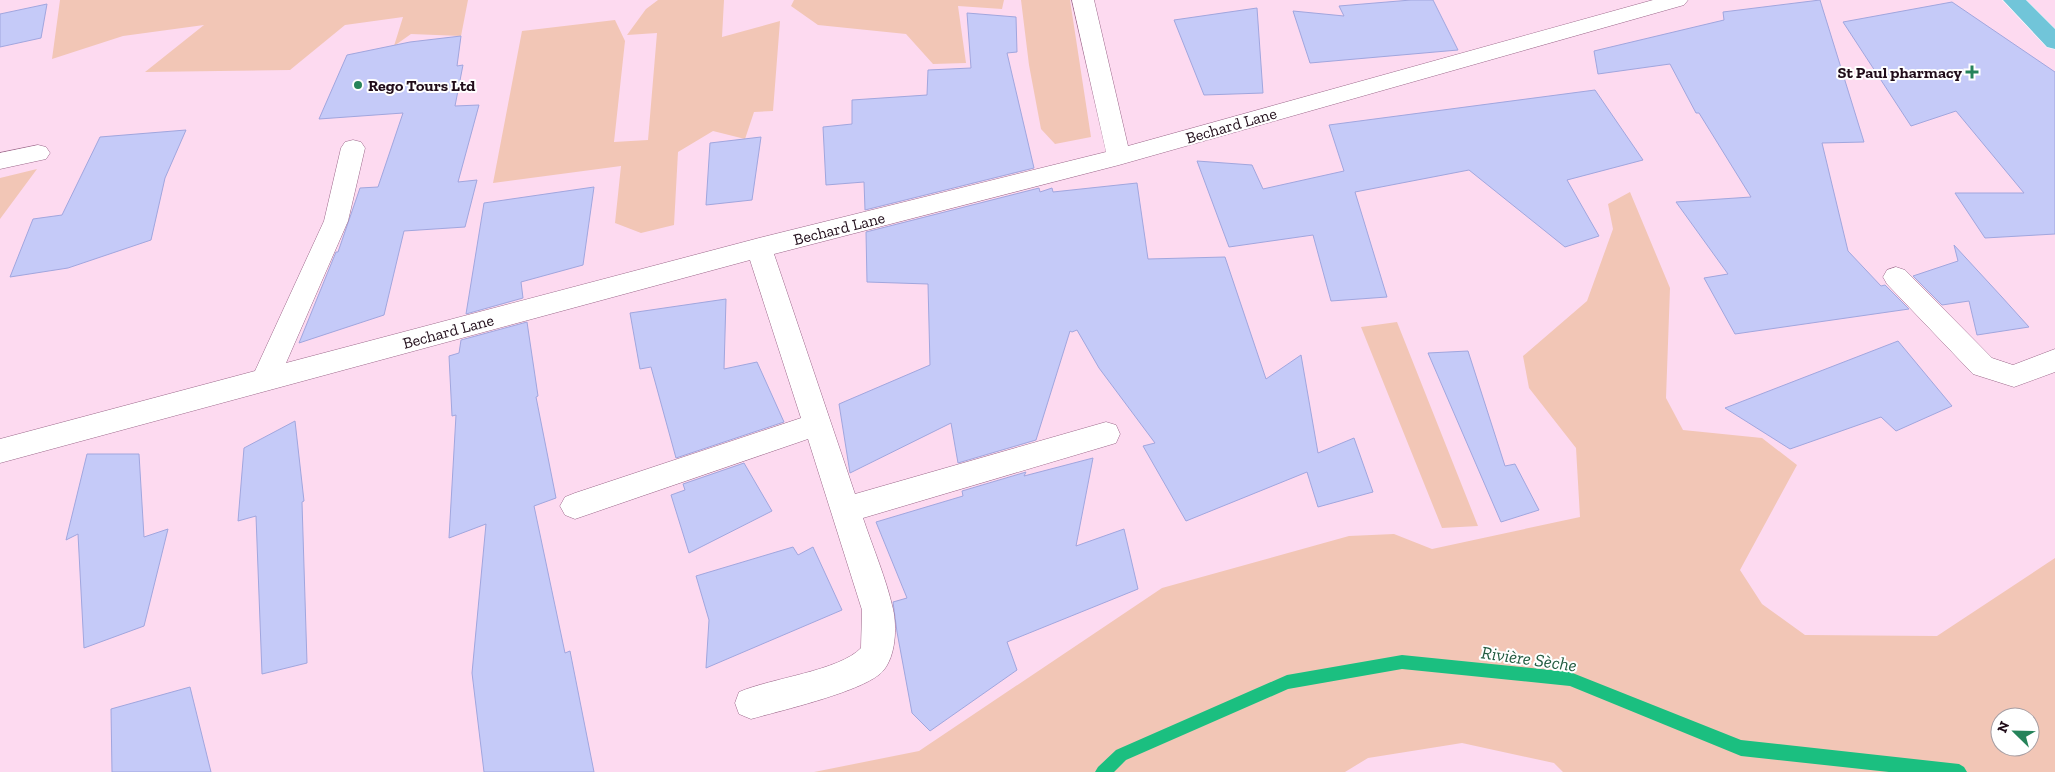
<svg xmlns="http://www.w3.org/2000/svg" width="2055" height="772" viewBox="0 0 2055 772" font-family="'Zilla Slab',serif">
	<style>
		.green { fill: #f2c6b6; fill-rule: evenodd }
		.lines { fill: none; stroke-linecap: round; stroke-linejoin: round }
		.stream { fill: #1bbf80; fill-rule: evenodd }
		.building { fill: #c5caf8; stroke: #a1a6de }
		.minor-casing { stroke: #9b688a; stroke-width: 1 }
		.major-casing { stroke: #fff; stroke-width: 1 }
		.minor { fill: #fff; fill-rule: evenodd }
		.major { fill: #71c5d9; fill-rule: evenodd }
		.poi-dot { fill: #26835a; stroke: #fff; stroke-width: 2 }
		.labels { text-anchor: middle; stroke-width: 4; stroke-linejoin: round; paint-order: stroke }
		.poi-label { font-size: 16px; font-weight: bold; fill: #200c19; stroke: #fff; text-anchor: end }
		.street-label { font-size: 16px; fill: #200c19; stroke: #fff }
		.water-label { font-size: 18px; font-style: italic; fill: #235b40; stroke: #fff }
	</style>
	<rect width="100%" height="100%" fill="#fddaf0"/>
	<!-- green -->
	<path class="green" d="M 60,0 L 468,0 L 461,36 L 411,34 L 394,46 L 403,17 L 345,25 L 290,70 L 145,72 L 204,25 L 123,36 L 52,59 Z
		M 658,0 L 724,0 L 722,37 L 780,21 L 773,111 L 754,112 L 745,139 L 713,131 L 678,152 L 674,225 L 641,233 L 615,223 L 621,166 L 493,183 L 522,31 L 615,20 L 625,41 L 614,142 L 648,140 L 657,33 L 627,35 L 646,9 Z
		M 794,0 L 1004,0 L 1002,9 L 958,6 L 966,63 L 933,64 L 906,34 L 818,25 L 791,6 Z
		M 1021,0 L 1070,0 L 1091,137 L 1055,144 L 1041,129 L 1029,65 Z
		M 37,169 L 0,219 L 0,178 Z
		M 1630,192 L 1670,288 L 1666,398 L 1683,430 L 1762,438 L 1797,465 L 1740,570 L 1762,604 L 1805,635 L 1937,636 L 2055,558 L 2055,772 L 1563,772 L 1554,763 L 1462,743 L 1368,758 L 1345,772 L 814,772 L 919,751 L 1162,588 L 1349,536 L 1394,534 L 1432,549 L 1580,517 L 1576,448 L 1529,388 L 1523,356 L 1587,301 L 1613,229 L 1608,204 ZM 2000,717 L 2030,717 L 2030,747 L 2000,747 Z
		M 1397,322 L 1478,526 L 1442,528 L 1361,327 Z"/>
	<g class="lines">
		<!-- stream -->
		<path class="stream" d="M 1402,655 L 1570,672 L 1741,740 L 1959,764 L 1964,767 L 1967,772 L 1889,772 L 1741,756 L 1570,686 L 1402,669 L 1288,689 L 1126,760 L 1114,772 L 1095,772 L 1098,767 L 1116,750 L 1287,675 Z"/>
	</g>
	<!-- building -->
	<path class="building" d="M 1411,0 L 1433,0 L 1458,50 L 1310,63 L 1293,11 L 1344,16 L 1339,6 Z
		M 1820,0 L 1864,142 L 1822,143 L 1848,251 L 1881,286 L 1885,285 L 1909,309 L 1735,334 L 1704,278 L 1728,274 L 1676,202 L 1751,197 L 1699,113 L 1696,113 L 1670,64 L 1598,74 L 1594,51 L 1724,20 L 1723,12 Z
		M 1952,2 L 2055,72 L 2055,234 L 1985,238 L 1955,193 L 2024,193 L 1956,111 L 1911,126 L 1843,22 Z
		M 47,4 L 41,38 L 0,47 L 0,14 Z
		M 1257,8 L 1263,93 L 1204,95 L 1174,20 Z
		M 967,13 L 1016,17 L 1017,52 L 1007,53 L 1034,168 L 865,210 L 864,182 L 826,185 L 823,127 L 852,124 L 852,100 L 927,95 L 928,70 L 971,68 Z
		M 461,36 L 457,66 L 463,65 L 455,106 L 479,105 L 458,182 L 477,180 L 465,227 L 404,231 L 384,315 L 299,343 L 336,252 L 338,252 L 360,188 L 378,187 L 403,113 L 319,119 L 347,55 L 410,42 Z
		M 1595,90 L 1643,160 L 1567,180 L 1599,236 L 1565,247 L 1469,170 L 1355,192 L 1387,297 L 1331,301 L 1313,235 L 1229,247 L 1197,161 L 1252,165 L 1263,189 L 1344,171 L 1329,125 Z
		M 186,130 L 165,178 L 151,240 L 68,268 L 10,277 L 33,219 L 62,215 L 100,137 Z
		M 761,137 L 752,200 L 706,205 L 710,143 Z
		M 1137,183 L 1148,259 L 1225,257 L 1266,379 L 1301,355 L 1318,453 L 1354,438 L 1373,492 L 1318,507 L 1307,472 L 1186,521 L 1143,446 L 1155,443 L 1099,368 L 1077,330 L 1072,332 L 1070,331 L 1036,440 L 958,463 L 951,423 L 850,473 L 839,404 L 930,365 L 928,284 L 867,282 L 866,232 L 1039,188 L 1040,192 L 1052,188 L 1053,192 Z
		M 594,187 L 583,265 L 521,282 L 523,298 L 466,314 L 484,203 Z
		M 1954,245 L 2001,296 L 2029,327 L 1977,335 L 1969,301 L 1942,305 L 1913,276 L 1958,261 Z
		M 726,299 L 724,369 L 757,362 L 784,422 L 676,458 L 651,367 L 640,369 L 630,313 Z
		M 527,322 L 538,396 L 536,397 L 556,498 L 534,506 L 565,653 L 570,651 L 594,772 L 484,772 L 472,673 L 486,524 L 449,538 L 456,415 L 452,416 L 449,356 L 459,353 L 461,340 Z
		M 1898,341 L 1952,406 L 1896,431 L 1881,417 L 1790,449 L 1725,408 Z
		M 1468,351 L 1505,466 L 1515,464 L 1539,510 L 1501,522 L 1428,353 Z
		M 295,421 L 304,501 L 302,502 L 307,663 L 262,674 L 256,516 L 238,521 L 244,448 Z
		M 87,454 L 139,454 L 144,537 L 168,529 L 144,626 L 84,648 L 78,534 L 66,540 Z
		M 1093,458 L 1076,546 L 1124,529 L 1138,589 L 1007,642 L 1017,670 L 930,731 L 912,713 L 897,632 L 893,602 L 907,598 L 876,522 L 963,496 L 962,491 L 1026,472 L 1024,476 Z
		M 744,463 L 772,511 L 689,553 L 671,495 L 685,490 L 683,484 Z
		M 793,547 L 798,555 L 813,547 L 842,610 L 706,668 L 709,620 L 696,576 Z
		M 190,687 L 211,772 L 112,772 L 111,709 Z"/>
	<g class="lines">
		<defs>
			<path id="minor" d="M 1072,0 L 1094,0 L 1128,146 L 1653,0 L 1688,0 L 1684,5 L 1119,165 L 774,254 L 855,494 L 1106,422 L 1116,425 L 1120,434 L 1116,443 L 1106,446 L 863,518 C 873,548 886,578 893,609 C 897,627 896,656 883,671 C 866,691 779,711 751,719 L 739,714 L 735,703 L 739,692 C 771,678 839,671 861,648 L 862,610 L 808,439 L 575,519 L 565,515 L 560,506 L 565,497 L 575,493 L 801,418 L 750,260 L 0,463 L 0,439 L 255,371 L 324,221 L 341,148 L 345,142 L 353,140 L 361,142 L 365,148 L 348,221 L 286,363 L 759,238 L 1106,152 Z
				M 38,145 L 46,147 L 50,153 L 46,159 L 0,169 L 0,153 Z
				M 1896,267 L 1905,270 L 1992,358 L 2013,365 L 2055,349 L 2055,372 L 2014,387 L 1973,374 L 1887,284 L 1883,277 L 1887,270 Z"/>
			<path id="major" d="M 2003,0 L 2026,0 L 2055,29 L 2055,49 L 2047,47 Z"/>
		</defs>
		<!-- minor casing -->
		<use href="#minor" class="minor-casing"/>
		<!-- major casing -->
		<use href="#major" class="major-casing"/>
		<!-- minor -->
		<use href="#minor" class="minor"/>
		<!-- major -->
		<use href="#major" class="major"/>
	</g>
	<!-- markers -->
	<g class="poi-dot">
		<path d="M1969.5 64.5h5v5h5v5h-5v5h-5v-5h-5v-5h5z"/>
		<circle cx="358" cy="85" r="5"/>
	</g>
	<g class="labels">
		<!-- poi labels -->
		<g class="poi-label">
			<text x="1962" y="78">St Paul pharmacy</text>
			<text x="368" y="91" text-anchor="start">Rego Tours Ltd</text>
		</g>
		<!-- street labels -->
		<g class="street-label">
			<text transform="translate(1231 125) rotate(-16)" y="6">Bechard Lane</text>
			<text transform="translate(839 228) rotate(-14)" y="6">Bechard Lane</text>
			<text transform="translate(448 331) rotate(-15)" y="6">Bechard Lane</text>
		</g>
		<!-- water labels -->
		<g class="water-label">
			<text transform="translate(1529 659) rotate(8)" y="6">Rivière Sèche</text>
		</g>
	</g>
	<!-- north arrow -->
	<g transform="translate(2015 732) rotate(293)"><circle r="24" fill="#ffffff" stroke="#a69ea3"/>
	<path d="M0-4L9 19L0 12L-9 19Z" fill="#26835a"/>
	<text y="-8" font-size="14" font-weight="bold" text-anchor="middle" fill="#200c19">N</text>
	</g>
</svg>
